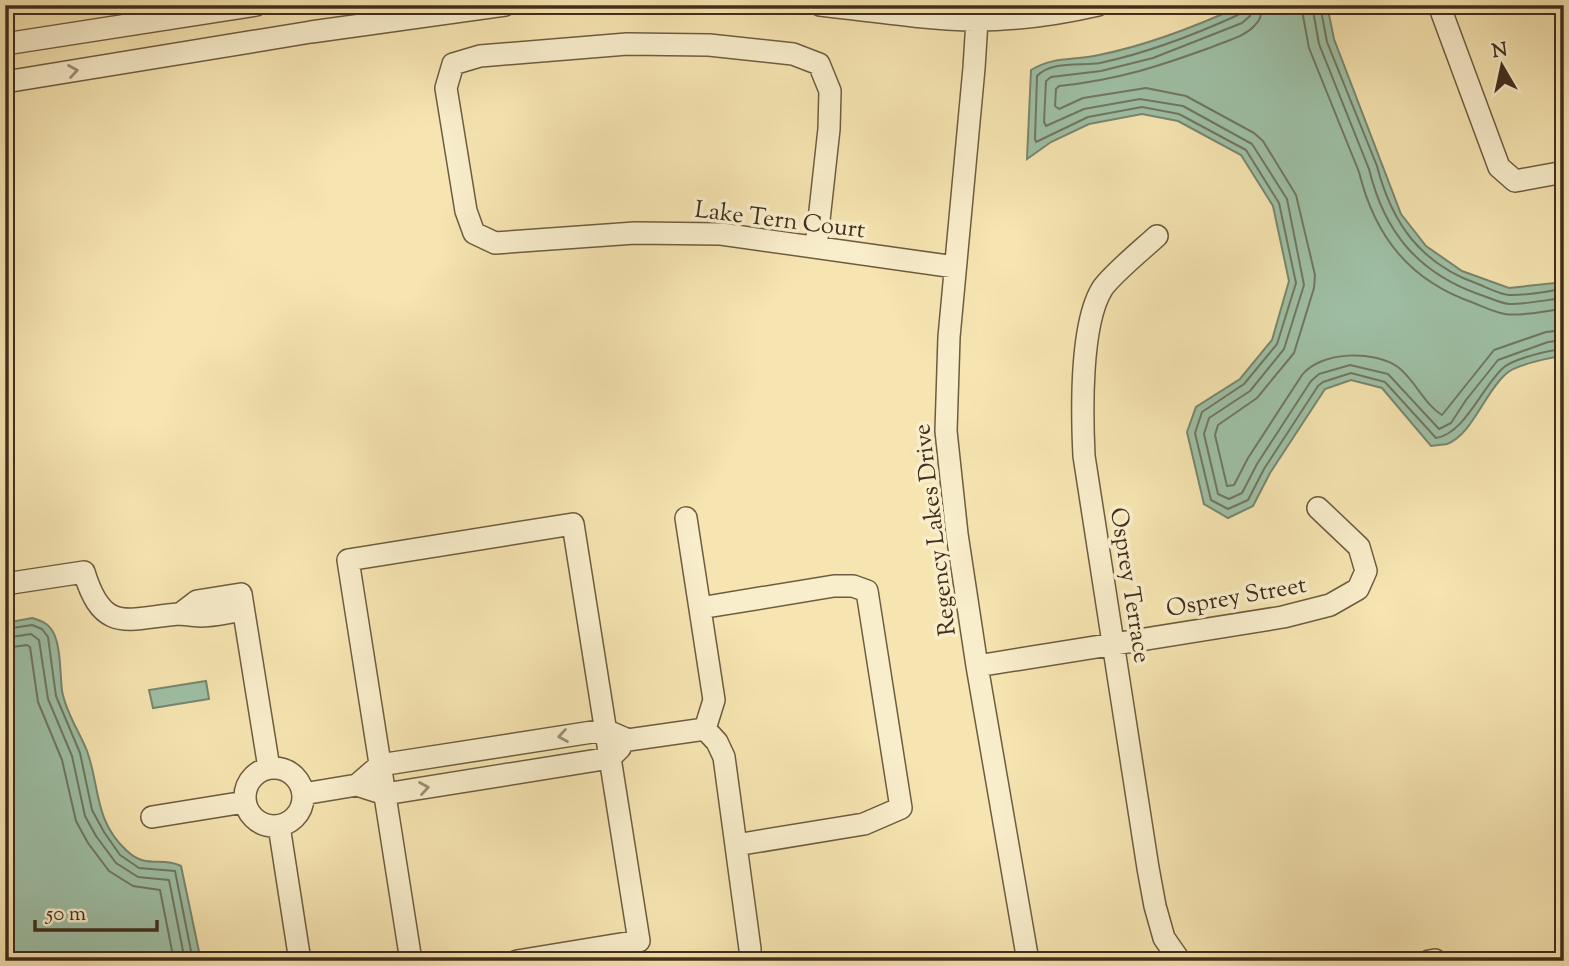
<svg xmlns="http://www.w3.org/2000/svg" width="1569" height="966" viewBox="0 0 1569 966" font-family="'Sorts Mill Goudy',serif">
	<style>
		.water { fill: #9ec0a6; stroke: #79866f; stroke-width: 2 }
		.lines { fill: none; stroke-linecap: round; stroke-linejoin: round }
		.shore { stroke: #707761; stroke-width: 2 }
		.minor-casing { stroke: #6e5c41; stroke-width: 24 }
		.minor { stroke: #f9eecc; stroke-width: 21 }
		.oneway { stroke: #9d8e74 }
		.labels { text-anchor: middle; stroke-width: 7; stroke-linejoin: round; paint-order: stroke }
		.street-label { font-size: 24px; fill: #412e1c; stroke: #f9eecc }
	</style>
	<rect width="100%" height="100%" fill="#f6e5b1"/>
	<filter id="stains"><feTurbulence type="fractalNoise" baseFrequency=".00286" numOctaves="4"/><feColorMatrix values="0 0 0 0 .2 0 0 0 0 .09 0 0 0 0 .02 0 0 0 .5 -.17"/></filter>
	<radialGradient id="worn" r=".72"><stop offset=".6" stop-color="#630" stop-opacity="0"/><stop offset="1" stop-color="#630" stop-opacity=".3"/></radialGradient>
	<!-- water -->
	<path class="water" d="M 1243,5 L 1327,5 L 1334,39 L 1401,214 L 1426,246 L 1462,271 L 1509,288 L 1564,282 L 1564,356 C 1551,357 1516,365 1507,373 C 1485,391 1473,434 1447,444 C 1442,445 1436,445 1431,446 L 1382,388 L 1351,380 L 1325,389 L 1270,473 L 1253,506 L 1228,518 L 1204,504 L 1187,432 L 1196,407 L 1240,379 L 1272,340 L 1289,281 L 1273,206 L 1241,155 L 1178,121 L 1142,114 L 1089,124 L 1051,142 L 1027,159 L 1031,70 C 1054,56 1073,61 1099,55 C 1149,45 1197,26 1243,5 Z
		M 32,618 C 42,621 48,623 53,632 C 61,646 60,675 62,691 C 66,713 79,731 87,751 C 100,787 94,820 126,850 C 146,870 161,856 181,866 L 201,961 L 5,961 L 5,623 Z
		M 206,681 L 209,699 L 153,708 L 149,690 Z"/>
	<g class="lines">
		<!-- shore -->
		<path class="shore" d="M 1243,5 L 1242,11 L 1238,15 C 1194,35 1147,53 1100,63 C 1081,66 1051,61 1037,76 L 1035,139 L 1036,142 L 1088,117 L 1142,107 L 1179,114 L 1246,150 L 1279,203 L 1296,283 L 1277,344 L 1244,384 L 1202,412 L 1195,433 L 1211,500 L 1228,509 L 1248,500 L 1264,469 L 1318,386 L 1323,382 L 1351,373 L 1385,382 L 1436,438 C 1464,434 1481,389 1502,369 C 1511,359 1550,350 1564,349
			M 1252,5 L 1250,16 L 1242,23 L 1153,58 L 1101,71 L 1051,77 L 1046,81 L 1044,122 L 1046,126 L 1084,109 L 1140,99 L 1183,106 L 1252,144 L 1287,199 L 1304,285 L 1284,349 L 1250,391 L 1209,418 L 1204,434 L 1218,494 L 1229,499 L 1242,493 L 1257,464 L 1311,381 L 1319,374 L 1350,365 L 1388,374 L 1439,429 L 1451,423 L 1466,400 L 1498,360 L 1548,342 L 1564,340
			M 1262,5 C 1262,13 1261,20 1255,25 C 1245,37 1225,41 1212,47 C 1157,67 1117,80 1059,86 L 1056,89 L 1055,106 L 1059,109 L 1083,98 L 1146,88 L 1186,96 L 1254,133 L 1263,141 L 1296,195 L 1315,275 L 1314,288 L 1294,353 L 1257,398 L 1218,425 L 1215,435 L 1227,486 L 1234,485 L 1248,458 L 1302,375 C 1321,351 1374,350 1398,367 C 1415,380 1424,404 1442,415 L 1494,350 L 1546,332 L 1564,330
			M 1301,5 L 1309,48 L 1359,172 C 1375,237 1410,281 1474,303 C 1484,307 1494,312 1505,314 C 1523,317 1546,310 1564,309
			M 1312,5 L 1319,44 L 1369,169 C 1384,231 1417,272 1478,294 C 1488,297 1499,303 1509,304 C 1527,304 1546,300 1564,298
			M 1320,5 L 1327,42 L 1377,166 C 1392,224 1421,264 1478,284 C 1488,288 1499,294 1509,295 C 1526,296 1547,291 1564,289
			M 5,629 L 32,625 L 42,629 L 48,637 L 56,696 L 80,753 L 92,810 L 104,832 L 120,855 L 139,868 L 175,871 L 193,961
			M 5,638 L 31,634 L 39,640 L 48,699 L 72,756 L 85,816 L 96,836 L 116,863 L 138,877 L 169,880 L 185,961
			M 5,648 L 27,645 L 30,647 L 38,702 L 62,760 L 76,821 L 88,843 L 109,871 L 133,886 L 160,890 L 174,961"/>
		<defs>
			<path id="minor" d="M 820,5 C 872,11 924,19 976,20 C 1016,20 1059,14 1098,5
				M 978,5 L 974,68 L 949,337 L 946,431 L 957,534 L 977,666 L 1028,961
				M 1439,5 L 1499,167 L 1515,181 L 1564,172
				M 5,44 L 256,5
				M 5,82 L 311,32 L 505,5
				M 1157,236 C 1144,248 1110,276 1102,289 C 1080,325 1082,414 1084,456 L 1148,868 L 1155,906 L 1164,938 L 1180,961
				M 816,247 L 829,129 L 830,91 L 819,64 L 793,54 L 709,45 L 627,44 L 480,56 L 453,64 L 446,88 L 466,211 L 474,233 L 495,243 L 635,233 L 721,234 L 955,267
				M 686,518 L 714,700 L 705,729
				M 5,584 L 84,572 C 103,634 126,619 178,614 C 185,614 192,616 200,616 C 214,616 229,612 243,610
				M 700,608 L 834,586 L 853,586 L 867,591 L 901,808 L 864,824 L 736,845
				M 180,614 L 197,601 L 241,594 L 269,768
				M 977,666 L 1283,617 L 1330,605 L 1358,589 L 1366,571 L 1359,547 L 1318,508
				M245 797a29 29 0 1 1 58 0a29 29 0 1 1-58 0Z
				M 357,785 L 380,765 L 605,730 L 628,740 L 705,729 L 717,742 L 724,757 L 750,949 L 750,961
				M 303,794 L 357,785 L 385,794 L 610,758 L 620,748
				M 152,817 L 245,802
				M 279,826 L 300,961
				M 411,961 L 348,560 L 573,524 L 639,941 L 517,961
				M 1429,961 L 1435,960"/>
		</defs>
		<!-- minor casing -->
		<use href="#minor" class="minor-casing"/>
		<!-- minor -->
		<use href="#minor" class="minor"/>
	</g>
	<!-- one-way arrows -->
	<defs><path id="oneway-chevron" d="M-2-3.5L2.5 0L-2 3.5" fill="none" stroke-width="1.6" stroke-linecap="round" stroke-linejoin="round" transform="scale(1.75)"/></defs>
	<g class="oneway">
		<use href="#oneway-chevron" transform="translate(73 71) rotate(-9)"/>
		<use href="#oneway-chevron" transform="translate(563 736) rotate(171)"/>
		<use href="#oneway-chevron" transform="translate(424 788) rotate(-9)"/>
	</g>
	<g class="labels">
		<!-- street labels -->
		<g class="street-label">
			<text transform="translate(780 219) rotate(7)" y="8">Lake Tern Court</text>
			<text transform="translate(934 530) rotate(-97)" y="8">Regency Lakes Drive</text>
			<text transform="translate(1131 585) rotate(81)" y="8">Osprey Terrace</text>
			<text transform="translate(1236 596) rotate(-10)" y="8">Osprey Street</text>
		</g>
	</g>
	<!-- margin -->
	<rect width="1569" height="966" fill="none" stroke="#f6e5b1" stroke-width="28"/>
	<rect x="7" y="7" width="1555" height="952" fill="none" stroke="#412e1c" stroke-width="3.5"/>
	<rect x="14" y="14" width="1541" height="938" fill="none" stroke="#412e1c" stroke-width="2"/>
	<!-- north arrow -->
	<g transform="translate(1502 66) rotate(351)" stroke="#f9eecc" stroke-width="5" paint-order="stroke">
	<path d="M0-5L12 26L0 18L-12 26Z" fill="#412e1c"/>
	<text y="-10" font-size="19" font-weight="bold" text-anchor="middle" fill="#412e1c">N</text>
	</g>
	<!-- scale -->
	<path d="M35 920v10h122v-10" fill="none" stroke="#412e1c" stroke-width="3.5"/>
	<text x="46" y="920" font-size="21" fill="#412e1c" stroke="#f9eecc" stroke-width="5" paint-order="stroke">50 m</text>
	<rect width="100%" height="100%" filter="url(#stains)"/>
	<rect width="100%" height="100%" fill="url(#worn)"/>
</svg>
